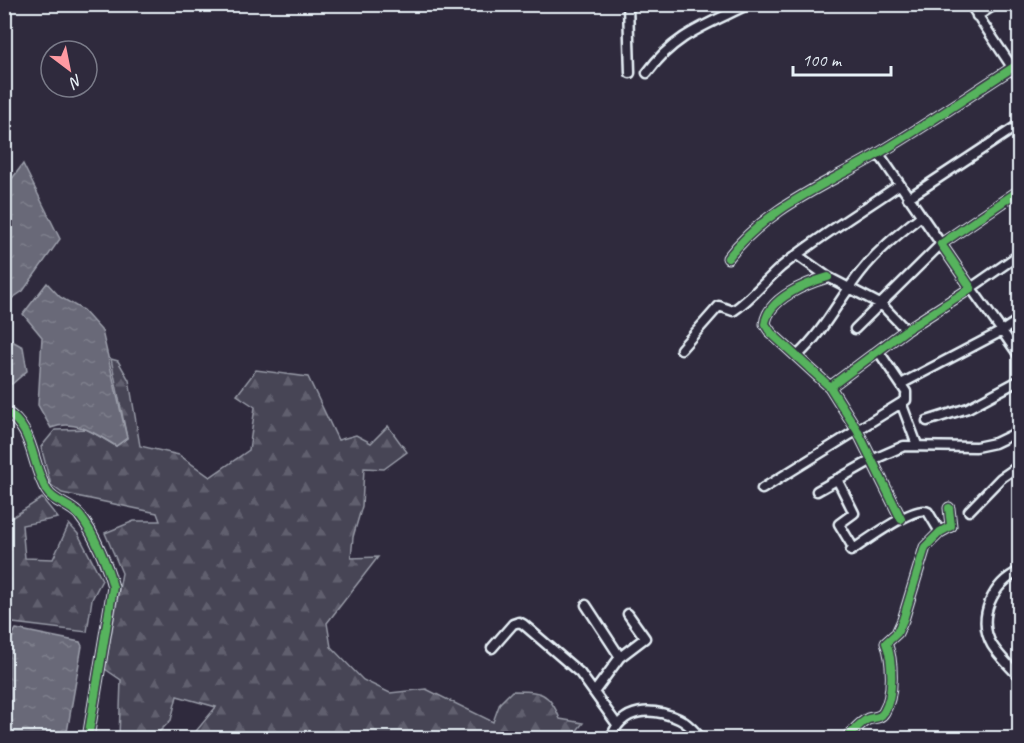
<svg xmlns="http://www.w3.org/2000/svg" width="1024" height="743" viewBox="0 0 1024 743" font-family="Caveat,sans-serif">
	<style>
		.forest { fill: url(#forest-firs); stroke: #979aa6; stroke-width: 1.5 }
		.water { fill: url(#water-ripples); stroke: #9c9fab; stroke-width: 1.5 }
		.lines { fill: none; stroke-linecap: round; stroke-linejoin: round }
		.minor-casing { stroke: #e8f1f8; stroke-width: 13 }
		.minor { stroke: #2f2a3d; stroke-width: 8 }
		.cycleway-casing { stroke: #2f2a3d; stroke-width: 11 }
		.cycleway { stroke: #56b35d; stroke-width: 8 }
	</style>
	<defs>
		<pattern id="forest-firs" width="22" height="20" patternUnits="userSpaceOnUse" patternTransform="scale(1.5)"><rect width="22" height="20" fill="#464455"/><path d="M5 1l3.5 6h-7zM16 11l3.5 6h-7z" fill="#615f6e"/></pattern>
		<pattern id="water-ripples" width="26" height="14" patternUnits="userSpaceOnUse" patternTransform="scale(1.5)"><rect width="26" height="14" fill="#696978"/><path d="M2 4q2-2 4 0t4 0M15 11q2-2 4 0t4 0" fill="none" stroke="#7e7f8c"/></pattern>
	</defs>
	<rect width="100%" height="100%" fill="#2f2a3d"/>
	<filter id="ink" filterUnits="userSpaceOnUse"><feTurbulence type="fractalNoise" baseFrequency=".0167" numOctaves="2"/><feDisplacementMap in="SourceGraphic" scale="12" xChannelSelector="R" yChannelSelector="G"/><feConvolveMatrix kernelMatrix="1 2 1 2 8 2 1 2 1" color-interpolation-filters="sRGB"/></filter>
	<g filter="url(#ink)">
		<!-- forest -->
		<path class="forest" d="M 111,359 L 118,361 L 129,380 L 140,446 L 179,455 L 210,477 L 249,450 L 255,407 L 237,395 L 256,370 L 308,377 L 338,440 L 356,435 L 371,443 L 388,426 L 407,452 L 384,469 L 364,468 L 362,506 L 353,537 L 351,558 L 378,557 L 327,623 L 331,647 L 363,680 L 390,693 L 426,689 L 493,722 L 500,703 L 512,691 C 540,691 549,691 560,719 L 583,723 L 571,738 L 193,738 L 192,736 L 216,707 L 177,696 L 171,720 L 153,738 L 119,738 L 121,680 L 105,669 L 122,573 L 105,533 L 134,521 L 160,521 L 157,513 L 62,493 L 51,485 L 41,447 L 55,430 L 87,429 L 116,446 L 127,438 Z
			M 42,498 L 58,518 L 22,525 L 25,558 L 53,559 L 69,524 L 78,534 L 102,580 L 92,599 L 87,632 L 5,622 L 5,522 Z"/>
		<!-- water -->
		<path class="water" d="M 23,164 L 60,239 L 23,291 L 5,303 L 5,188 Z
			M 47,283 L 60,297 L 83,310 L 102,331 L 127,438 L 116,446 C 96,434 75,418 51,428 L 38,405 L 42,337 L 23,314 Z
			M 5,337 L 23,347 L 27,371 L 12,384 L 5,384 Z
			M 16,629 L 80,642 L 82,646 L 66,738 L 7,738 C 4,710 0,652 16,629 Z"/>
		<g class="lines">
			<defs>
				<path id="minor" d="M 628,4 L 630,73
					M 970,4 L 1020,79
					M 977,16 L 996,4
					M 647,73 C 675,34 707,25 749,4
					M 908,198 L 1020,124
					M 797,255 L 828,277 L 882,305 L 906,330
					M 728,258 C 768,206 826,185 881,152 C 928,124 973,93 1020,63
					M 828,277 C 807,283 768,298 765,324 L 771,333 L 830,387 L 857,430 L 901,519
					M 1020,319 L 1002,331 L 1020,357
					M 855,329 L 941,244 L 879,154
					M 681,349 L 719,306 L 733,311 C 751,299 764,282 781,267 C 818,237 860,212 899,185
					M 798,355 C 824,331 838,301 860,273 C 877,251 898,234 921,216
					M 901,384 L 1002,331 L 971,288 L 1020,254
					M 830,387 L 906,330 L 971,288 L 941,244 L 1020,190
					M 902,405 L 917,445
					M 4,411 C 35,427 31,466 47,491 C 53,502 72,505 80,516 C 94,533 108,567 113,587 L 88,738
					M 927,421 L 968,408 L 1020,380
					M 837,479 L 854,513 L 839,524 L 854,549
					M 762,489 L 906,400 L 906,392 L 879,352
					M 817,491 L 872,460 L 904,446 L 976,447 L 995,443 L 1020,431
					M 969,511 L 1001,478 L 1020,465
					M 851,551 C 864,542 916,504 928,512 L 940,532
					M 1020,571 C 993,583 976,617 992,645 C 999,656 1010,667 1020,677
					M 586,605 L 620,657
					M 492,648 L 513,624 L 519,622 L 523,624 L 580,673 L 616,723
					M 595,691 L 620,657 L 645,638 L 628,614
					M 611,738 C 622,707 652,707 679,719 C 688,723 695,732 701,738
					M 847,738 C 853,732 859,723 868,719 C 874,717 880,719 884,712 C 894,696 893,660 886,643 L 897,633 L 903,620 L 925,547 L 940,532 L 951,526 L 949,508"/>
			</defs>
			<!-- minor casing -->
			<use href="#minor" class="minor-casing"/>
			<!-- minor -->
			<use href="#minor" class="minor"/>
			<defs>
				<path id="cycleway" d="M 728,258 C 768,206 826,185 881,152 C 928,124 973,93 1020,63
					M 828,277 C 807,283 768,298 765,324 L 771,333 L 830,387 L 857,430 L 901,519
					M 830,387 L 906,330 L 971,288 L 941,244 L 1020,190
					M 4,411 C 35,427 31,466 47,491 C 53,502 72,505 80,516 C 94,533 108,567 113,587 L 88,738
					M 847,738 C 853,732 859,723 868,719 C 874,717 880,719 884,712 C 894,696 893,660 886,643 L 897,633 L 903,620 L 925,547 L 940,532 L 951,526 L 949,508"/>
			</defs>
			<!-- cycleway casing -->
			<use href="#cycleway" class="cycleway-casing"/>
			<!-- cycleway -->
			<use href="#cycleway" class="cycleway"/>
		</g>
	</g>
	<!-- margin -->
	<rect width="1024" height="743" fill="none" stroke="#2f2a3d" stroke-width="24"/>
	<rect x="12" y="12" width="1000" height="719" fill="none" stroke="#e8f1f8" stroke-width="2" filter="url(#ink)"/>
	<!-- north arrow -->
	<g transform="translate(69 69) rotate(148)"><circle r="28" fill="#2f2a3d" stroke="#797a88" stroke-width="1.5"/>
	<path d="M0-4.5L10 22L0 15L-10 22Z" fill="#ff9aa2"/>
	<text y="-9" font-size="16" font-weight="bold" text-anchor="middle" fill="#e8f1f8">N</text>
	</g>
	<!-- scale -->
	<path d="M793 66v9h98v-9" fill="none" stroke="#e8f1f8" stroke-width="3"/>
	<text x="802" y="66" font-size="18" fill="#e8f1f8" stroke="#2f2a3d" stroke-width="4.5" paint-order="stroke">100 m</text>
</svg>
